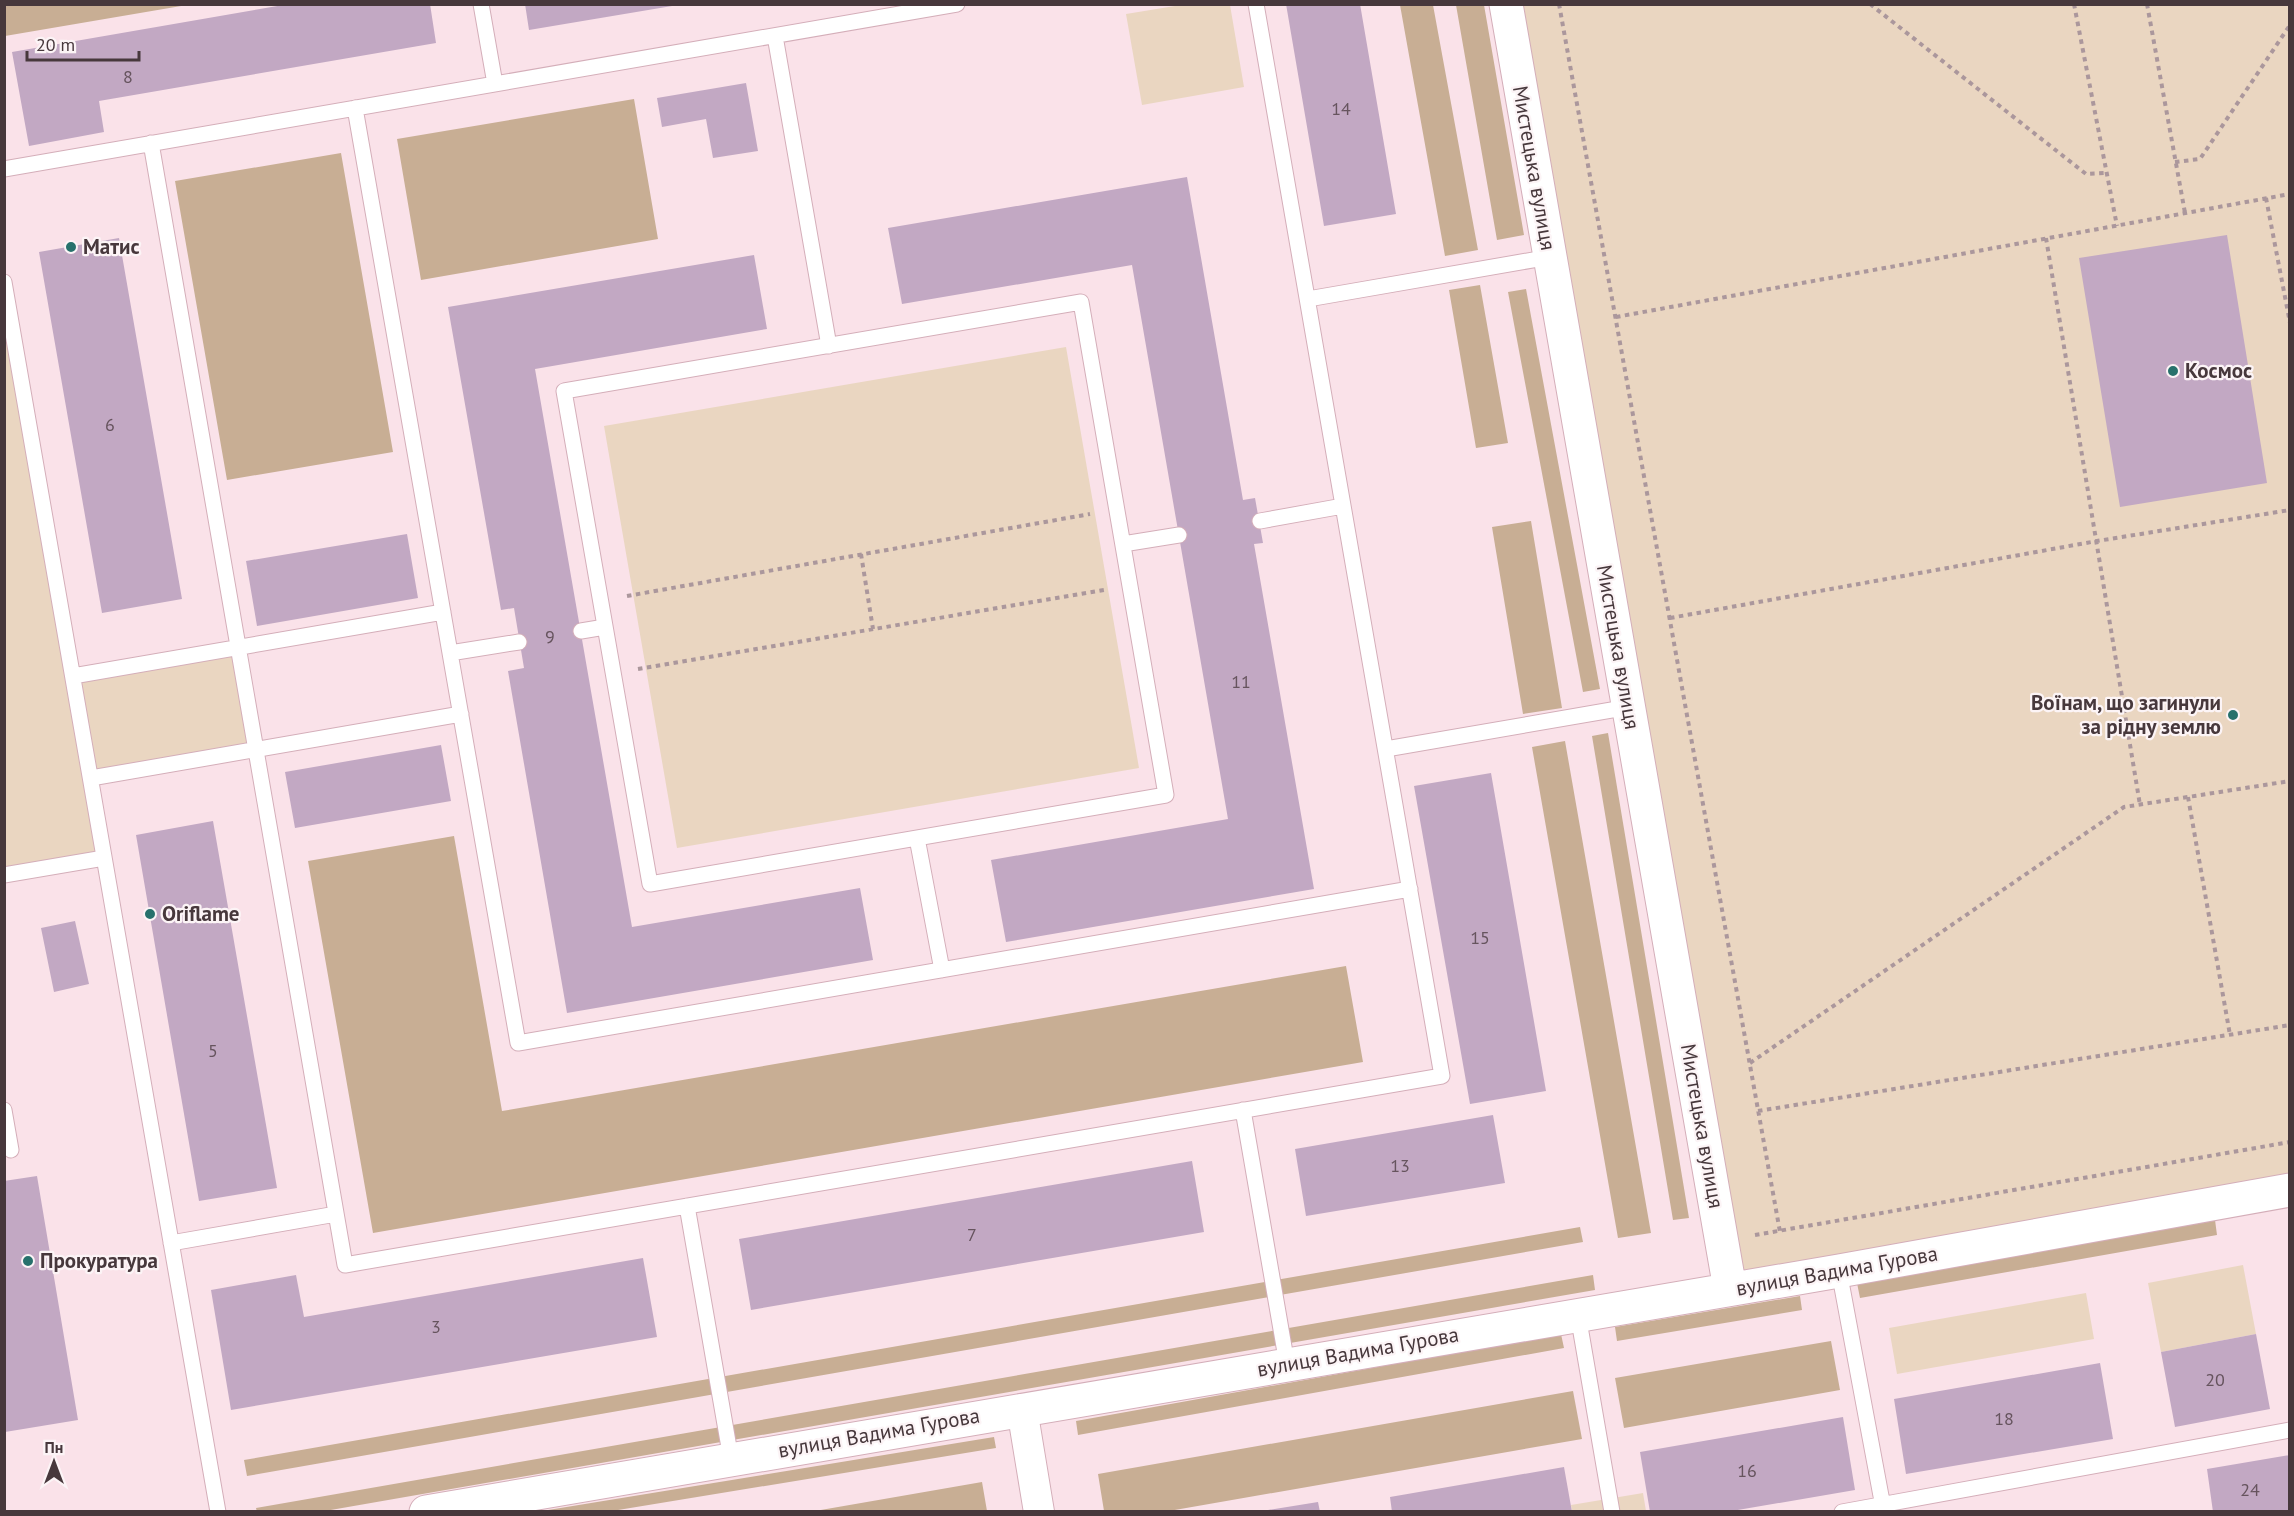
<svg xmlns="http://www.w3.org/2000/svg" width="2294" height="1516" viewBox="0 0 2294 1516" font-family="'PT Sans',sans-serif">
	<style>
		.green { fill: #ead6c1 }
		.forest { fill: #c8ae94 }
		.building { fill: #c2a8c3 }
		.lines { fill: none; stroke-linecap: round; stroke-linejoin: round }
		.service-casing { stroke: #d4aeb9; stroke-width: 17 }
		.minor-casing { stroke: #d4aeb9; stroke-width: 32 }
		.tertiary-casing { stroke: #d4aeb9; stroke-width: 35 }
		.path { stroke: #ab979c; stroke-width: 4; stroke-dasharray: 4.5 4.5; stroke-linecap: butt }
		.service { stroke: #fff; stroke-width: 15 }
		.minor { stroke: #fff; stroke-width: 30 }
		.tertiary { stroke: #fff; stroke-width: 33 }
		.poi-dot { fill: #27716c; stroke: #fcf4f6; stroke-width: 2 }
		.labels { text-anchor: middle; stroke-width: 4.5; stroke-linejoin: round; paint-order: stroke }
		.number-label { font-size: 18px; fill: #66545e }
		.street-label { font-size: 21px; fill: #47383c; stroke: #fcf4f6 }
		.poi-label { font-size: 21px; font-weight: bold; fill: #47383c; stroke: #fcf4f6; text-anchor: start }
	</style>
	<rect width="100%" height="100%" fill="#fae2e9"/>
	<!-- green -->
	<path class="green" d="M 1181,5 L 1230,5 L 1244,87 L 1142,105 L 1126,14 Z
		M 1506,5 L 2289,5 L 2289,1190 L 1730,1289 Z
		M 4,282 L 73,676 L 238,647 L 256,750 L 91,778 L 104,858 L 4,875 Z
		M 1066,347 L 1139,768 L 677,848 L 604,426 Z
		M 2243,1265 L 2256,1334 L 2161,1352 L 2148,1283 Z
		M 2086,1293 L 2094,1339 L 1897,1374 L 1889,1328 Z
		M 1643,1493 L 1646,1511 L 1572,1511 L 1571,1505 Z"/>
	<!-- forest -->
	<path class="forest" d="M 5,4 L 187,4 L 187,5 L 5,36 Z
		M 1400,5 L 1433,5 L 1478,250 L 1445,256 Z
		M 1456,5 L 1484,5 L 1524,235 L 1497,240 Z
		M 634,99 L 658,239 L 421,280 L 397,139 Z
		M 341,153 L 393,452 L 227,480 L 175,181 Z
		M 1480,285 L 1508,443 L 1476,448 L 1449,290 Z
		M 1526,289 L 1600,689 L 1583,692 L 1508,292 Z
		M 1531,521 L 1562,708 L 1523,714 L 1492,527 Z
		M 1608,733 L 1689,1218 L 1673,1220 L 1592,736 Z
		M 1565,741 L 1651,1233 L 1618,1238 L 1532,747 Z
		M 454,836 L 502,1111 L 1346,966 L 1363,1062 L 373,1233 L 308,861 Z
		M 2215,1220 L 2217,1235 L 1860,1298 L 1857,1283 Z
		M 1580,1227 L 1583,1242 L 247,1476 L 244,1460 Z
		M 1593,1275 L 1595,1290 L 325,1511 L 257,1512 L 256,1508 Z
		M 1800,1296 L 1802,1310 L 1617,1341 L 1615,1327 Z
		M 1561,1334 L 1564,1348 L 1078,1435 L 1076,1421 Z
		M 1831,1341 L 1840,1390 L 1624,1428 L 1615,1378 Z
		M 1573,1391 L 1582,1439 L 1169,1511 L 1104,1511 L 1098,1474 Z
		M 994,1437 L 996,1448 L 612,1511 L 542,1511 Z
		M 982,1482 L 987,1511 L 815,1511 Z"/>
	<!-- building -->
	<path class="building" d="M 289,4 L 430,4 L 436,43 L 99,101 L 104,132 L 29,146 L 12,52 Z
		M 525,4 L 672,4 L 672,6 L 529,30 Z
		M 1286,4 L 1360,4 L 1396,214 L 1324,226 Z
		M 746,83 L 758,151 L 713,158 L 706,119 L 662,127 L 657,98 Z
		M 1187,177 L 1243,500 L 1255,498 L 1263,543 L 1254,544 L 1314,889 L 1006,942 L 991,860 L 1228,819 L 1132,265 L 902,304 L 888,228 Z
		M 2227,235 L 2267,483 L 2120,507 L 2079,258 Z
		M 119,238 L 182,599 L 102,613 L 39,252 Z
		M 754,255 L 767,329 L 535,369 L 632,927 L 860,888 L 873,960 L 567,1013 L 508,671 L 524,668 L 514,608 L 501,610 L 448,307 Z
		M 407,534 L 418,598 L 257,626 L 246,561 Z
		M 441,745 L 451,801 L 295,828 L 285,772 Z
		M 1491,773 L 1546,1091 L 1470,1104 L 1414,786 Z
		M 213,821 L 277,1188 L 199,1201 L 136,835 Z
		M 75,921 L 89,984 L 54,992 L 41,928 Z
		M 1493,1115 L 1505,1183 L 1306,1216 L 1295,1149 Z
		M 1192,1161 L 1204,1232 L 751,1310 L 739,1239 Z
		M 37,1176 L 78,1420 L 5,1432 L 4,1181 Z
		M 643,1258 L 657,1337 L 231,1410 L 211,1290 L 296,1275 L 304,1317 Z
		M 2256,1334 L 2270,1409 L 2175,1427 L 2161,1352 Z
		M 2100,1363 L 2113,1439 L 1906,1474 L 1894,1399 Z
		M 1843,1417 L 1855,1490 L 1726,1512 L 1650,1512 L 1640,1452 Z
		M 2290,1455 L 2290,1512 L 2213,1512 L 2207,1469 Z
		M 1564,1467 L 1572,1512 L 1392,1512 L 1390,1497 Z
		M 1318,1502 L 1320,1512 L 1268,1512 L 1268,1510 Z"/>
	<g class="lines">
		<defs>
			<path id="service" d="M 481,4 L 495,84
				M 775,36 L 829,346
				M 355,108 L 518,1043 L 1410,889
				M 151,143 L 345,1265 L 1442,1076 L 1256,4
				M 4,169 L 957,4
				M 4,282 L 218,1512
				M 1308,299 L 1550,257
				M 1081,302 L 1166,795 L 650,884 L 564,391 Z
				M 1260,521 L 1343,506
				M 1123,544 L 1179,535
				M 581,631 L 605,627
				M 450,653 L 519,642
				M 73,676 L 443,612
				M 1386,749 L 1629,707
				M 91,778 L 461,714
				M 917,838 L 942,970
				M 4,875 L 104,858
				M 4,1110 L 11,1150
				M 1243,1110 L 1287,1364
				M 687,1206 L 731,1459
				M 171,1243 L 336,1214
				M 1839,1271 L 1884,1512
				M 1578,1315 L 1612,1512
				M 1842,1512 L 2290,1430"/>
			<path id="minor" d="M 1022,1409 L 1039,1512"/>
			<path id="tertiary" d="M 1506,4 L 1730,1289
				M 426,1512 L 1839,1271 L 2290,1190"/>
		</defs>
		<!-- service casing -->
		<use href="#service" class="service-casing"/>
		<!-- minor casing -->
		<use href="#minor" class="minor-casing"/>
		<!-- tertiary casing -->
		<use href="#tertiary" class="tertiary-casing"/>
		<!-- path -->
		<path class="path" d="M 1559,4 L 1780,1232
			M 1870,4 L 2086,174 L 2106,173
			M 2074,4 L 2117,226
			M 2147,4 L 2185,213
			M 2175,162 L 2200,159 L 2290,25
			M 2266,198 L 2290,323
			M 2046,238 L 2140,805
			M 1616,317 L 2290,194
			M 861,554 L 873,629
			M 627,596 L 1090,514
			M 1670,618 L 2097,541 L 2290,510
			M 638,669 L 1104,590
			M 2188,797 L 2230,1035
			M 1750,1063 L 2124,807 L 2290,781
			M 1758,1111 L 2290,1025
			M 1755,1235 L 2290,1142"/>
		<!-- service -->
		<use href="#service" class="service"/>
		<!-- minor -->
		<use href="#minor" class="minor"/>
		<!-- tertiary -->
		<use href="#tertiary" class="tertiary"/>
	</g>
	<!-- markers -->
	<g class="poi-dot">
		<circle cx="71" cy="247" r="6"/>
		<circle cx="2173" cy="371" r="6"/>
		<circle cx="2233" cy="715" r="6"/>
		<circle cx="150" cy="914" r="6"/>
		<circle cx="28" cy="1261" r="6"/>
	</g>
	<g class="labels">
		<!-- number labels -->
		<g class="number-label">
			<text x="128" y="83">8</text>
			<text x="1341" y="115">14</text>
			<text x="110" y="431">6</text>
			<text x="550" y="643">9</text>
			<text x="1241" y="688">11</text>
			<text x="1480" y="944">15</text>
			<text x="213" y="1057">5</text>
			<text x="1400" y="1172">13</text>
			<text x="972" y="1241">7</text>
			<text x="436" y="1333">3</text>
			<text x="2215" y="1386">20</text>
			<text x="2004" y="1425">18</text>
			<text x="1747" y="1477">16</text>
			<text x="2250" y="1496">24</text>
		</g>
		<!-- street labels -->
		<g class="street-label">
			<text transform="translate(1534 168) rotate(80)" y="7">Мистецька вулиця</text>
			<text transform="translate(1618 647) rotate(80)" y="7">Мистецька вулиця</text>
			<text transform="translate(1702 1126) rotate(80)" y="7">Мистецька вулиця</text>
			<text transform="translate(1837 1271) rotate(-10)" y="7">вулиця Вадима Гурова</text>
			<text transform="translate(1358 1352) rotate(-10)" y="7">вулиця Вадима Гурова</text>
			<text transform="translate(879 1433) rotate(-10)" y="7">вулиця Вадима Гурова</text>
		</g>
		<!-- poi labels -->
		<g class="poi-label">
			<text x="83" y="254">Матис</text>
			<text x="2185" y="378">Космос</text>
			<text x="2221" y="710" text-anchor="end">Воїнам, що загинули<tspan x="2221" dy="24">за рідну землю</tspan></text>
			<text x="162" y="921">Oriflame</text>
			<text x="40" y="1268">Прокуратура</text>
		</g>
	</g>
	<!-- border -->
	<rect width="2294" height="1516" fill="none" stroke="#47383c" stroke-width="12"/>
	<!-- north arrow -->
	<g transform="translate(54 1462)" stroke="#fcf4f6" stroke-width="4.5" paint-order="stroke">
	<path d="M0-4.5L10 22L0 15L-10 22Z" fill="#47383c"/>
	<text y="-9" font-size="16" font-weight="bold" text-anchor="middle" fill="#47383c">Пн</text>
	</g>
	<!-- scale -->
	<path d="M27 51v9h112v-9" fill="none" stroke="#47383c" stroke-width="3"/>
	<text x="36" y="51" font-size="18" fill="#47383c" stroke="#fcf4f6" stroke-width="4.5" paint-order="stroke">20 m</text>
</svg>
